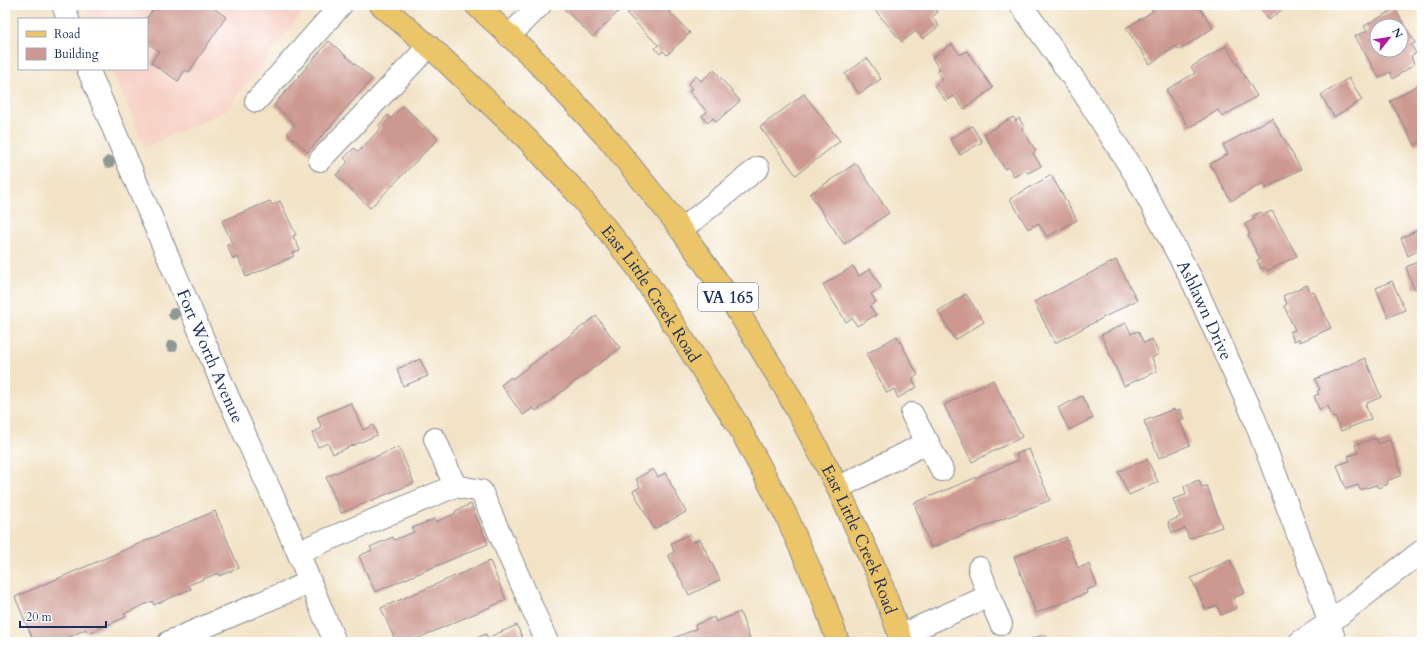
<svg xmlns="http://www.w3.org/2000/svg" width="1427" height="647" viewBox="0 0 1427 647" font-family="Cardo,serif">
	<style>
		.built { fill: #f7d1c6 }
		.building { fill: #cc988f; fill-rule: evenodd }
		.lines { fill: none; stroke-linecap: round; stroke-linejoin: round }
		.minor-casing { stroke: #868992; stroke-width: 24 }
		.major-casing { stroke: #868992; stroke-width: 24 }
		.minor { stroke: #fff; stroke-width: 22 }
		.major { stroke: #ecc569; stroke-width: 22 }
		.tree { fill: #8d9a94 }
		.labels { text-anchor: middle; stroke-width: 4; stroke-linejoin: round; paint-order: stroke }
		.shield { fill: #fff; stroke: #5f6d8e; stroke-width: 1 }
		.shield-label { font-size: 16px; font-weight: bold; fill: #1b2f5e }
		.street-label { font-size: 17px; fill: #1b2f5e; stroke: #fff }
	</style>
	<rect width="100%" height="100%" fill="#fff"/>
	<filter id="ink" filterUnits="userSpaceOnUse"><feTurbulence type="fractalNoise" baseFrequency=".025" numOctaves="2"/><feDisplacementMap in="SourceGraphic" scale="8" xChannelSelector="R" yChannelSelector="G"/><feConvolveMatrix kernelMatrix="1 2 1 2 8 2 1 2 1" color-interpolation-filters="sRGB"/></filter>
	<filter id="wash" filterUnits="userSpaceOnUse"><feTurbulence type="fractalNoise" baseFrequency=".012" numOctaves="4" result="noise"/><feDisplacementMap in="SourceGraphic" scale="16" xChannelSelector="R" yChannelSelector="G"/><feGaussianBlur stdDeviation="0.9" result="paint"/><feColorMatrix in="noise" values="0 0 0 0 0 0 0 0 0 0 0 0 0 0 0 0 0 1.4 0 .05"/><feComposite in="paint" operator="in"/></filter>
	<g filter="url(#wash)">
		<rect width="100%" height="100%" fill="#f2e3c6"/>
		<!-- built -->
		<path class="built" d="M 84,5 L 308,5 L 226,111 L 145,147 L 111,69 L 147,69 L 147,19 L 90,19 Z"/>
		<g id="blocks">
			<!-- building -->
			<path class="building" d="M 156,5 L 209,5 L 226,17 L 189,72 L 185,70 L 178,81 L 151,63 L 159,51 L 147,43 L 147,18 Z
				M 568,5 L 625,5 L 593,37 L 564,9 Z
				M 636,5 L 663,5 L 690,33 L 667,55 L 663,51 L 660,54 L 655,48 L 658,45 L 627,14 Z
				M 878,5 L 932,5 L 938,12 L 932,17 L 939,26 L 923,39 L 916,31 L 902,42 L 874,9 Z
				M 1150,5 L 1198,5 L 1213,28 L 1179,50 L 1176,46 L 1150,64 L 1126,28 L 1153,11 Z
				M 1258,5 L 1289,5 L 1268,20 Z
				M 1395,9 L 1415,43 L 1411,45 L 1416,53 L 1411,56 L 1414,64 L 1393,79 L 1390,72 L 1379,78 L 1355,36 L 1367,31 L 1364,26 ZM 1377,26 L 1401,26 L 1401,50 L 1377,50 Z
				M 329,41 L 372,79 L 308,152 L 287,133 L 295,124 L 274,105 Z
				M 952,44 L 960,55 L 967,51 L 993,88 L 964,109 L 954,96 L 946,101 L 934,86 L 942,80 L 937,72 L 940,70 L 932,58 Z
				M 1226,46 L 1257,96 L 1222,117 L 1218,110 L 1189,128 L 1166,90 L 1195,73 L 1191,67 Z
				M 867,58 L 881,79 L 859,94 L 845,74 Z
				M 714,70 L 740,101 L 716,122 L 713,118 L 708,123 L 702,116 L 707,112 L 689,91 L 692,89 L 688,84 L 696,76 L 701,81 Z
				M 1349,78 L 1362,100 L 1334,117 L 1321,95 Z
				M 1422,83 L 1422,141 L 1415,145 L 1390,101 Z
				M 804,94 L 840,141 L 796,175 L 760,127 Z
				M 403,106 L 438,139 L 370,208 L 336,175 L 348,162 L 344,158 L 354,148 L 358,152 L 381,128 L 379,125 L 388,115 L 391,118 Z
				M 1013,117 L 1016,121 L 1019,118 L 1024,127 L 1022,129 L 1036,151 L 1033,153 L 1041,166 L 1028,173 L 1026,170 L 1014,177 L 1009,167 L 1005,169 L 984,134 Z
				M 1272,118 L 1301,169 L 1266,188 L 1263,183 L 1231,201 L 1210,164 L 1228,154 L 1223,145 Z
				M 972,126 L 982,142 L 960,155 L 950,139 Z
				M 856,163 L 889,213 L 844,244 L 810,194 Z
				M 1051,175 L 1077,220 L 1047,237 L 1038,223 L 1028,229 L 1010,199 Z
				M 270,201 L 272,205 L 280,201 L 296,235 L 293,236 L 300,250 L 292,253 L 294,256 L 246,277 L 238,257 L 233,259 L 227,245 L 232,243 L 222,221 Z
				M 1272,211 L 1297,256 L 1267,271 L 1265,267 L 1261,269 L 1257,260 L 1260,259 L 1248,235 L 1250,234 L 1245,224 L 1255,219 L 1253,216 L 1261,212 L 1263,215 Z
				M 1422,228 L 1422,248 L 1408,256 L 1401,238 Z
				M 1116,260 L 1137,300 L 1055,343 L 1034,302 Z
				M 1422,260 L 1422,286 L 1414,289 L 1406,267 Z
				M 853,266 L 859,276 L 870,269 L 881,287 L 871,294 L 876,302 L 870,306 L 876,315 L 857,326 L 852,318 L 846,322 L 823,285 Z
				M 1392,281 L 1405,310 L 1388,317 L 1376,288 Z
				M 1307,285 L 1311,293 L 1314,292 L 1331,328 L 1300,342 L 1299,339 L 1294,341 L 1290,332 L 1295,330 L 1284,306 L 1287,304 L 1283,296 Z
				M 966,294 L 984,322 L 955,340 L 938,311 Z
				M 596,316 L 620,348 L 536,411 L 533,408 L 523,415 L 501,385 L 511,377 L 512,379 Z
				M 1126,323 L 1131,334 L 1138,331 L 1144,343 L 1152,339 L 1159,354 L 1152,358 L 1157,371 L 1124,386 L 1101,335 Z
				M 897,336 L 918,375 L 912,379 L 917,387 L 898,398 L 894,389 L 887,393 L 866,354 Z
				M 1365,358 L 1381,397 L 1365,404 L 1371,419 L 1341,431 L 1335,417 L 1333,418 L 1328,406 L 1319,409 L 1314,396 L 1319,394 L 1317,391 L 1320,390 L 1315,379 Z
				M 420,359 L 428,376 L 403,386 L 397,369 Z
				M 993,380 L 1022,437 L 972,462 L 944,405 Z
				M 1082,396 L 1093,418 L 1069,430 L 1058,408 Z
				M 351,403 L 363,430 L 373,425 L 377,435 L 333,454 L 328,443 L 318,447 L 312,433 L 322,428 L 317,417 Z
				M 1174,409 L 1175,411 L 1180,409 L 1184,419 L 1180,421 L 1190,445 L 1159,458 L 1144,421 Z
				M 1376,438 L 1378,444 L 1390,440 L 1402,475 L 1387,481 L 1388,484 L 1378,488 L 1376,485 L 1360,490 L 1358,485 L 1346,489 L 1337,465 L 1350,461 L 1348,456 L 1358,453 L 1355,445 Z
				M 399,447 L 414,483 L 341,513 L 326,477 Z
				M 1029,449 L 1050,500 L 931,548 L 914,503 L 1019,460 L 1016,454 Z
				M 1147,459 L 1158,482 L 1129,495 L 1118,472 Z
				M 653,469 L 658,477 L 665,473 L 686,512 L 654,529 L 633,491 L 640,487 L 636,479 Z
				M 1199,480 L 1202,487 L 1207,486 L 1222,527 L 1189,539 L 1185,528 L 1172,533 L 1168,522 L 1180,517 L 1173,499 L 1186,495 L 1184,486 Z
				M 471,504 L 488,544 L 375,592 L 359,556 L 372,550 L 370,547 L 393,537 L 394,540 L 414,532 L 412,528 L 435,519 L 436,522 L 456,513 L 455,511 Z
				M 215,511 L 239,568 L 219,576 L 218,573 L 189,585 L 191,589 L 154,605 L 152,601 L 124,614 L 126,617 L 88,633 L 86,629 L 59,642 L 34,642 L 15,597 Z
				M 690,534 L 694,542 L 700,539 L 720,580 L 689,595 L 668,555 L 674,552 L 671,543 Z
				M 1066,537 L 1078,568 L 1089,564 L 1097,586 L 1086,590 L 1087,593 L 1036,613 L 1014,557 Z
				M 1230,560 L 1245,593 L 1233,598 L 1237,608 L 1221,615 L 1217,605 L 1206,610 L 1191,578 Z
				M 490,561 L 506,600 L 409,642 L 396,642 L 381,608 Z
				M 740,612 L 751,642 L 664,642 L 696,629 L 695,625 L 714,617 L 716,622 Z
				M 517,625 L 524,642 L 473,642 L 472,640 L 486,634 L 487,638 Z
				M 1045,634 L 1048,642 L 1022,642 Z"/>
		</g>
	</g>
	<g filter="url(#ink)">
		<use href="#blocks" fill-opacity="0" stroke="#868992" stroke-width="1"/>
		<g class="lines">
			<defs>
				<g id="minor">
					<path d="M 63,5 L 68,19"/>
					<path id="s1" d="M 1021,5 L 1083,92 L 1135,174 L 1193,282 L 1253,415 L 1320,593 L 1335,642"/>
					<path d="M 509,36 L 540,5"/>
					<path id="s2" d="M 88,69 L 227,395 L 298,552 L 310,582 L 335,642"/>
					<path d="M 256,101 L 341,5"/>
					<path d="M 320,160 L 429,46"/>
					<path d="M 681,230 L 758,168"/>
					<path d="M 912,414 L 942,470"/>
					<path d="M 455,486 L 481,491 L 547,642"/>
					<path d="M 838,488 L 928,442"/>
					<path d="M 298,552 L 455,486 L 435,439"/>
					<path d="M 979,568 L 989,596"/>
					<path d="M 899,636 L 989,596 L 1001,624"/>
					<path d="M 169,642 L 310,582"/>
					<path d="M 1300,642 L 1329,623 L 1422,551"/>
				</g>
				<g id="major">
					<path id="s3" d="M 381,5 L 438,54 L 527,139 L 578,194 L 637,267 L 739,427 L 786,515 L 823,599 L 838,642"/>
					<path id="s4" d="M 476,5 L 528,53 L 611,142 L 674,220 L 732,302 L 785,388 L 834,480 L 878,575 L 902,642"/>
				</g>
			</defs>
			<!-- minor casing -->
			<use href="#minor" class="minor-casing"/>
			<!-- major casing -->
			<use href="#major" class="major-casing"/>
			<!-- minor -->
			<use href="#minor" class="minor"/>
			<!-- major -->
			<use href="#major" class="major"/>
		</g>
		<!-- trees -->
		<g class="tree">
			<circle cx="109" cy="162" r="6"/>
			<circle cx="174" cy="314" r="6"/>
			<circle cx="172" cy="346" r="6"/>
		</g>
	</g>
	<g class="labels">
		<!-- shield labels -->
		<rect class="shield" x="698" y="283" width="60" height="28" rx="3"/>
		<g class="shield-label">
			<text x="728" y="303">VA 165</text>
		</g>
		<!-- street labels -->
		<g class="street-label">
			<text dy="6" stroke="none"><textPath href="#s3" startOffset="397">East Little Creek Road</textPath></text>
			<text dy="6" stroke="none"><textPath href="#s1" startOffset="357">Ashlawn Drive</textPath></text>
			<text dy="6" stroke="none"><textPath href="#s2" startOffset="312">Fort Worth Avenue</textPath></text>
			<text dy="6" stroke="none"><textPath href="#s4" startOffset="663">East Little Creek Road</textPath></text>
		</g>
	</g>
	<!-- margin -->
	<rect width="1427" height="647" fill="none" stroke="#fff" stroke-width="20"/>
	<!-- legend -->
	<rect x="18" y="18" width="130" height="52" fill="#ffffff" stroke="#a4acbf"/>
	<rect x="26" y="31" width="20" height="6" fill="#ecc569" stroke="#a4acbf"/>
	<text x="54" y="38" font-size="12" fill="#1b2f5e">Road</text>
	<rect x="26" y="48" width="20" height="12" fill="#cc988f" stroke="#a4acbf"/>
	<text x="54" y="58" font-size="12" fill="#1b2f5e">Building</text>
	<!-- north arrow -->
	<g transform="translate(1389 38) rotate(60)"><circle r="19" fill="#ffffff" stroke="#a4acbf"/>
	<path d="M0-3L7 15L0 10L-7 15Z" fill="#b5179e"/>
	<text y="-6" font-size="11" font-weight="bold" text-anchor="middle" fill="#1b2f5e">N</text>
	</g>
	<!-- scale -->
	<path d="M20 621v6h86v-6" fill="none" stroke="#1b2f5e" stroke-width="2"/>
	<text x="26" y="621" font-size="12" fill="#1b2f5e" stroke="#ffffff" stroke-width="3" paint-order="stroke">20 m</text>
</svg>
